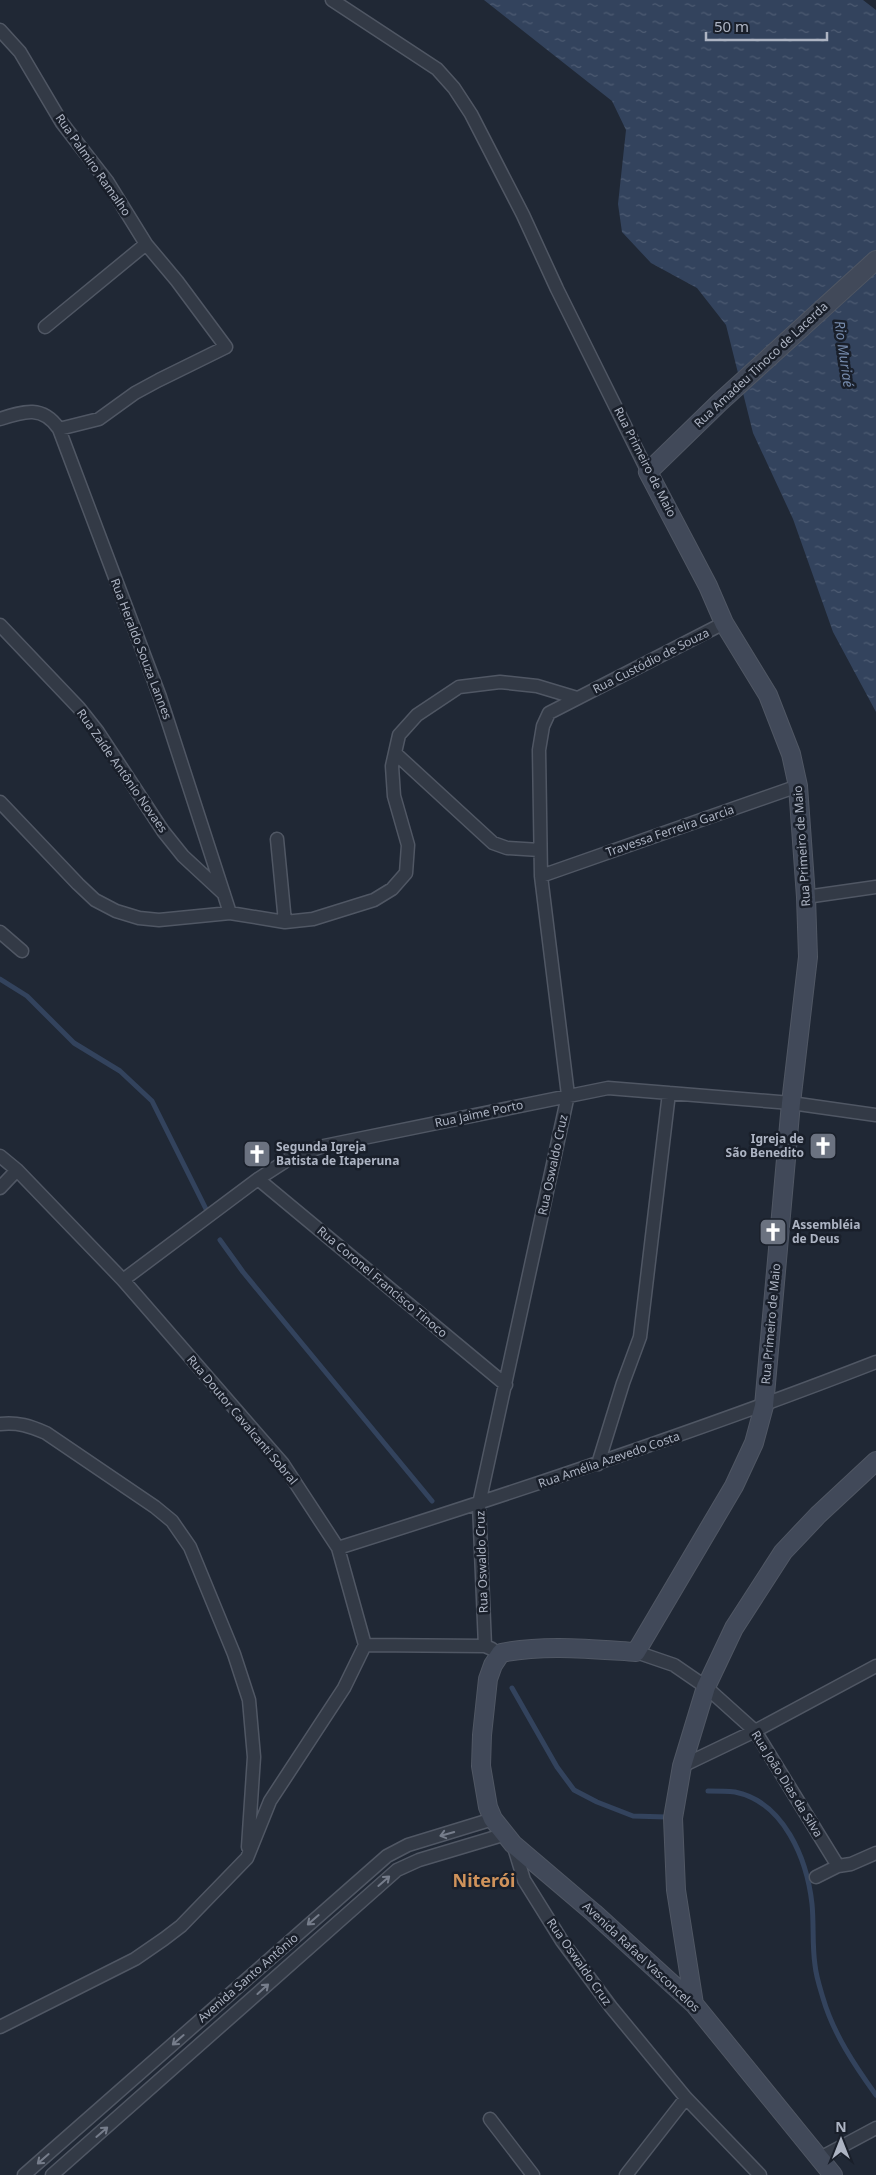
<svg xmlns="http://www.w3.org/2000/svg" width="876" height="2175" viewBox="0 0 876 2175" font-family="'Noto Sans',sans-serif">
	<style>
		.water { fill: url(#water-ripples) }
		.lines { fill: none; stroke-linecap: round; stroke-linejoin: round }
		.stream { stroke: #33435d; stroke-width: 5 }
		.street-casing { stroke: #505764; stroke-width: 15 }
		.secondary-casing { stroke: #505764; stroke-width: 20 }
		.street { stroke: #333a46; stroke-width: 12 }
		.secondary { stroke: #414959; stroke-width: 18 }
		.oneway { stroke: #767d8b }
		.labels { text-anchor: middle; stroke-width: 5; stroke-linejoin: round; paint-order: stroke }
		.street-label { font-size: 12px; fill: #adb4c3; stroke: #191f2a }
		.poi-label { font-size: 12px; font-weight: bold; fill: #adb4c3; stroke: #191f2a; text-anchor: start }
		.water-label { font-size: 14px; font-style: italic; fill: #758aab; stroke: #191f2a }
		.district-label { font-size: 18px; font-weight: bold; fill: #d0935b; stroke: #191f2a }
	</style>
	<defs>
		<pattern id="water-ripples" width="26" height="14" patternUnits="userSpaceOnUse" patternTransform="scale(1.25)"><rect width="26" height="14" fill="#33435d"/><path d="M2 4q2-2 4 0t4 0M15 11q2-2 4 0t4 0" fill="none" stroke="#4e5c73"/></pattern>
	</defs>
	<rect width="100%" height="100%" fill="#202835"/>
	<!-- water -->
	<path class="water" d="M 484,0 L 863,0 L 876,10 L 876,712 L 833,632 L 793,519 L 753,433 L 726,325 L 697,288 L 651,263 L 622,232 L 618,204 L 626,130 L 612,101 Z"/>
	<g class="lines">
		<!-- stream -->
		<path class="stream" d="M 0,979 L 27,996 L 74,1043 L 120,1071 L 152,1101 L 206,1209
			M 220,1240 L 243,1272 L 432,1501
			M 512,1688 L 557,1767 L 574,1790 L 597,1802 L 633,1816 L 666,1817
			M 708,1791 C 717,1791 726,1791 735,1792 C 784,1802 807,1859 812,1904 C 814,1924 812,1945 815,1965 C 816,1976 820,1988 823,1998 C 833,2033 855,2066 876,2095"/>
		<defs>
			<path id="street" d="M 332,0 L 437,69 L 454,88 L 471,114 L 523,215 L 557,289 L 648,472
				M 0,30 L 20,52 L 62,123 L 107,181 L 146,244 L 177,281 L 226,347 L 159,380 L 135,393 L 99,419 L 59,429
				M 45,327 L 146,244
				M 0,419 C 24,411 43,405 59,429 L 160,697 L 230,913
				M 0,625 L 79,708 L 98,732 L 163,831 L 183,856 L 224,894
				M 395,753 L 493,843 L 507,848 L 540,850
				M 0,802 L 78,884 L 95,900 L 116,911 L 139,918 L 159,920 L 230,913 L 285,922 L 313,919 L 374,900 L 392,889 L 406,873 L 408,845 L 394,796 L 392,766 L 399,735 L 417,715 L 459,687 L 500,682 L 537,686 L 577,698
				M 277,839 L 285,922
				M 541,876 L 798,786
				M 806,897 L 876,887
				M 0,932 L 22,951
				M 0,1156 L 17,1170 L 123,1280 L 283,1464 L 338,1548 L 365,1645 L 344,1688 L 270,1801 L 247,1858 L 181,1926 L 164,1939 L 135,1959 L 0,2027
				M 258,1179 L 506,1385
				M 0,1188 L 17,1170
				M 123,1280 L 258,1179 L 292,1157 L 324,1146 L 608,1088 L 791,1103 L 876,1115
				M 0,1424 C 18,1422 30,1426 46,1433 L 155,1507 L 172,1521 L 190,1547 L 234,1654 L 249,1700 L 254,1757 L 248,1847
				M 598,1464 L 623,1383 L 640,1337 L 669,1093
				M 338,1548 C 519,1491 699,1431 876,1362
				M 365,1645 L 485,1646 L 492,1649
				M 485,1646 L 479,1504 L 568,1095 L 541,876 L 539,750 L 543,726 L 549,713 L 724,623
				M 636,1652 L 674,1665 L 706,1687 L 755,1731 L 838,1866
				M 682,1766 L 755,1731 L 876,1666
				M 513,1844 L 524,1880 L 562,1941 L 611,2007 L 686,2098 L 760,2175
				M 816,1877 L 838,1866 L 851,1864 L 876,1853
				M 490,2119 L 533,2175
				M 820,2158 L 876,2128
				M 24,2175 L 387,1856 L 408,1845 L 493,1819
				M 52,2175 L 397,1870 L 419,1860 L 506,1834
				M 626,2175 L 686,2098"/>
			<path id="secondary" d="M 694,2004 L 676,1890 L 673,1818 L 682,1766 L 706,1687 L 734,1628 L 783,1552 L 818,1515 L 876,1461
				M 833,2175 L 694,2004 L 594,1913 L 513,1844 L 493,1819 L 488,1807 L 481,1766 L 482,1735 L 488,1679 L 493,1665 L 501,1653 C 544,1644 591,1649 636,1652 L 734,1486 L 754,1443 L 764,1406 L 791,1103 L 808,957 L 806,897 L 798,786 L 791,754 L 768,695 L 724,623 L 708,586 L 648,472 L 720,402 L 876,260"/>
		</defs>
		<!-- street casing -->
		<use href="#street" class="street-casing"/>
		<!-- secondary casing -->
		<use href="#secondary" class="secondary-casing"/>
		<!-- street -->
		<use href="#street" class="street"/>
		<!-- secondary -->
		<use href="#secondary" class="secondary"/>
	</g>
	<!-- one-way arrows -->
	<defs><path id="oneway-shaft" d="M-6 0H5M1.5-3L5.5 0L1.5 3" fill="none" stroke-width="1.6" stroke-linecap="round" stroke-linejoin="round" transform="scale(1.25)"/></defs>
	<g class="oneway">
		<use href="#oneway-shaft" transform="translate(447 1834) rotate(164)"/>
		<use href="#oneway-shaft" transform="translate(384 1881) rotate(-41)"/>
		<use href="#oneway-shaft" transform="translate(313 1920) rotate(139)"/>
		<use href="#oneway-shaft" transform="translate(263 1989) rotate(-42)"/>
		<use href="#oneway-shaft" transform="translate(178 2040) rotate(139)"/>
		<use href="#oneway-shaft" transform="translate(102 2132) rotate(-41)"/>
		<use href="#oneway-shaft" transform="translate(43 2159) rotate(139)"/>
	</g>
	<!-- icons -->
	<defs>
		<symbol id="church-square" viewBox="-11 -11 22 22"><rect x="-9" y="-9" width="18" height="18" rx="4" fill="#6b7280" stroke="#191f2a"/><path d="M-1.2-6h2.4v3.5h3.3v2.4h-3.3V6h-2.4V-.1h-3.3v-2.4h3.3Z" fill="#fff"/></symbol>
	</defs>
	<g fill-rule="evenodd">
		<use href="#church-square" x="807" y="1130" width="32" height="32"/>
		<use href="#church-square" x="241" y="1138" width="32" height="32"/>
		<use href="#church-square" x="757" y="1216" width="32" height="32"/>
	</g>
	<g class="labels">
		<!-- street labels -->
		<g class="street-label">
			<text transform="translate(93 165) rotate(55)" y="4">Rua Palmiro Ramalho</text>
			<text transform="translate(761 365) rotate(-43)" y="4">Rua Amadeu Tinoco de Lacerda</text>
			<text transform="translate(645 462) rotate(63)" y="4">Rua Primeiro de Maio</text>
			<text transform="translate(141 649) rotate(69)" y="4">Rua Heraldo Souza Lannes</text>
			<text transform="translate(651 661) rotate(-27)" y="4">Rua Custódio de Souza</text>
			<text transform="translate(122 771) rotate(55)" y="4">Rua Zaíde Antônio Novaes</text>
			<text transform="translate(670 831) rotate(-19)" y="4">Travessa Ferreira Garcia</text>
			<text transform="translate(802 846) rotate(-94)" y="4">Rua Primeiro de Maio</text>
			<text transform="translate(479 1114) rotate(-12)" y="4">Rua Jaime Porto</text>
			<text transform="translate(553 1165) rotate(-78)" y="4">Rua Oswaldo Cruz</text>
			<text transform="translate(382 1282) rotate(40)" y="4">Rua Coronel Francisco Tinoco</text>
			<text transform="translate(771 1324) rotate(-85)" y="4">Rua Primeiro de Maio</text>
			<text transform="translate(242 1420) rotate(50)" y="4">Rua Doutor Cavalcanti Sobral</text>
			<text transform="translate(609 1460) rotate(-19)" y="4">Rua Amélia Azevedo Costa</text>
			<text transform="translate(482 1562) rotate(-92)" y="4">Rua Oswaldo Cruz</text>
			<text transform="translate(787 1784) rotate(58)" y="4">Rua João Dias da Silva</text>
			<text transform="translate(641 1957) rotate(43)" y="4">Avenida Rafael Vasconcelos</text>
			<text transform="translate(579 1962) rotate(55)" y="4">Rua Oswaldo Cruz</text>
			<text transform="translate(248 1978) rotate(-41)" y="4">Avenida Santo Antônio</text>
		</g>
		<!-- poi labels -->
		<g class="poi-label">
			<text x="804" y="1143" text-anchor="end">Igreja de<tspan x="804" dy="14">São Benedito</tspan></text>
			<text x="276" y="1151">Segunda Igreja<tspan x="276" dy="14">Batista de Itaperuna</tspan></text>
			<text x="792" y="1229">Assembléia<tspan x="792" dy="14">de Deus</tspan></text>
		</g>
		<!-- water labels -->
		<g class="water-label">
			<text transform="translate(844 354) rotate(82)" y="5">Rio Muriaé</text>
		</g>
		<!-- district labels -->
		<g class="district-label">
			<text x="484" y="1887">Niterói</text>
		</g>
	</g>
	<!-- north arrow -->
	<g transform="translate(841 2140)" stroke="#191f2a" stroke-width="4" paint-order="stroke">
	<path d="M0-4L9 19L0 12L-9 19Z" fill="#adb4c3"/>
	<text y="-8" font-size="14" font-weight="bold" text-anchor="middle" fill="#adb4c3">N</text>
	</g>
	<!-- scale -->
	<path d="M706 32v8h121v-8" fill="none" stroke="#adb4c3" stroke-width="2.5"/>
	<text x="714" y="32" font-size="15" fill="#adb4c3" stroke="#191f2a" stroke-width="4" paint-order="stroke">50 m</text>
</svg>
